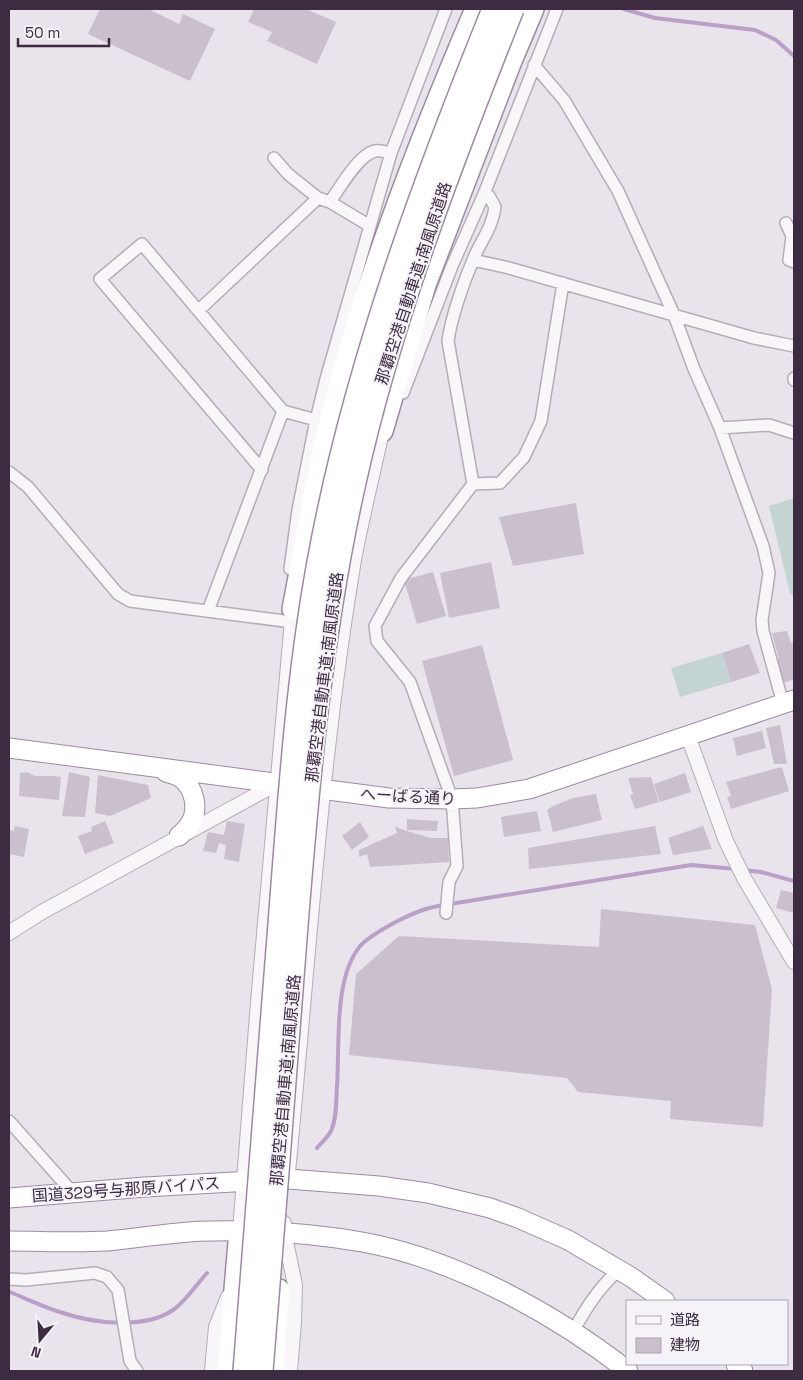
<svg xmlns="http://www.w3.org/2000/svg" width="803" height="1380" viewBox="0 0 803 1380" font-family="'Space Grotesk','Noto Sans JP',sans-serif">
	<style>
		.green { fill: #c4d4d2 }
		.lines { fill: none; stroke-linecap: round; stroke-linejoin: round }
		.stream { stroke: #baa0c9; stroke-width: 4 }
		.building { fill: #cac0cd }
		.minor-casing { stroke: #b5acb8; stroke-width: 14 }
		.tertiary-casing { stroke: #b5acb8; stroke-width: 16 }
		.trunk-casing { stroke: #9b8ba1; stroke-width: 21 }
		.motorway-casing { stroke: #9b8ba1; stroke-width: 24 }
		.minor { stroke: #f8f6f9; stroke-width: 11 }
		.tertiary { stroke: #f8f6f9; stroke-width: 14 }
		.trunk { stroke: #fff; stroke-width: 19 }
		.motorway { stroke: #fff; stroke-width: 21 }
		.motorway-bridge-casing { stroke: #9b8ba1; stroke-width: 24; stroke-linecap: butt }
		.motorway-bridge { stroke: #fff; stroke-width: 21 }
		.labels { text-anchor: middle; stroke-width: 4; stroke-linejoin: round; paint-order: stroke }
		.street-label { font-size: 16px; fill: #3d2b42; stroke: #f6f3f8 }
	</style>
	<rect width="100%" height="100%" fill="#e9e3eb"/>
	<!-- green -->
	<path class="green" d="M 794,498 L 794,597 L 790,593 L 769,506 Z
		M 722,653 L 731,682 L 680,697 L 671,668 Z"/>
	<g class="lines">
		<!-- stream -->
		<path class="stream" d="M 624,9 L 655,18 L 755,30 L 776,40 L 794,56
			M 743,870 L 761,872 L 794,881
			M 317,1148 C 321,1143 328,1137 331,1131 C 337,1118 336,1100 337,1086 C 340,1046 333,977 361,945 C 370,936 381,930 392,924 C 407,916 421,909 438,906 L 691,865 L 736,869
			M 10,1292 C 27,1299 43,1307 60,1312 C 91,1323 144,1330 173,1310 C 186,1301 196,1285 207,1273"/>
	</g>
	<!-- building -->
	<path class="building" d="M 100,9 L 148,9 L 179,24 L 183,14 L 215,29 L 190,81 L 88,34 Z
		M 254,9 L 306,9 L 336,22 L 317,64 L 267,41 L 272,32 L 248,22 Z
		M 576,503 L 584,554 L 513,566 L 499,517 Z
		M 491,562 L 500,608 L 449,618 L 440,573 Z
		M 433,572 L 446,616 L 417,624 L 404,580 Z
		M 787,631 L 791,643 L 794,642 L 794,679 L 783,683 L 776,660 L 779,659 L 772,633 Z
		M 749,644 L 760,673 L 731,682 L 722,653 Z
		M 482,645 L 513,760 L 454,776 L 422,661 Z
		M 780,725 L 787,764 L 774,764 L 766,728 Z
		M 762,731 L 766,748 L 737,756 L 733,738 Z
		M 782,767 L 789,791 L 731,809 L 727,797 L 731,796 L 726,782 Z
		M 27,772 L 35,776 L 54,776 L 61,777 L 59,800 L 19,796 L 20,773 Z
		M 69,772 L 90,777 L 85,817 L 62,816 Z
		M 685,773 L 691,792 L 660,802 L 654,784 Z
		M 98,775 L 148,785 L 151,798 L 110,816 L 95,813 Z
		M 651,777 L 659,802 L 635,809 L 630,795 L 633,794 L 628,778 Z
		M 596,794 L 602,820 L 553,832 L 547,810 L 553,806 L 573,798 Z
		M 537,811 L 541,831 L 504,837 L 501,817 Z
		M 407,819 L 438,821 L 437,831 L 407,830 Z
		M 105,821 L 114,843 L 85,854 L 78,836 L 92,831 L 91,827 Z
		M 227,821 L 245,824 L 239,862 L 224,859 L 226,845 L 219,843 L 216,853 L 203,851 L 208,832 L 224,835 Z
		M 360,822 L 369,837 L 352,850 L 342,836 Z
		M 15,826 L 29,829 L 24,857 L 9,854 L 9,830 L 14,831 Z
		M 395,826 L 401,829 L 430,838 L 448,838 L 449,862 L 370,867 L 367,854 L 359,857 L 359,850 L 397,833 Z
		M 655,826 L 661,854 L 529,869 L 528,848 Z
		M 703,826 L 712,849 L 673,855 L 668,838 Z
		M 781,890 L 794,893 L 794,913 L 776,908 Z
		M 601,909 L 755,925 L 772,989 L 763,1127 L 670,1119 L 671,1101 L 578,1092 L 567,1078 L 349,1055 L 356,974 L 399,936 L 599,947 Z"/>
	<g class="lines">
		<defs>
			<path id="minor" d="M 534,65 L 564,100 L 618,191 L 674,315 L 694,369 L 720,428 L 763,546 L 769,573 L 762,620 L 763,631 L 783,704
				M 274,158 L 288,174 L 318,198
				M 330,202 C 339,189 359,154 375,151 C 380,150 385,152 391,153
				M 786,223 L 792,236 L 789,260 L 794,262
				M 473,260 L 509,268 L 754,338 L 794,346
				M 199,310 L 318,198 L 330,202 L 370,226
				M 794,378 L 794,380
				M 403,393 L 452,266 L 484,194 L 557,9
				M 283,411 L 316,420
				M 720,428 L 769,425 L 794,433
				M 9,472 L 28,487 L 118,594 L 130,601 L 292,622
				M 473,484 L 500,483 L 524,457 L 541,421 L 563,283
				M 290,569 L 298,510 L 316,420 L 326,379 L 391,153 L 446,9
				M 208,611 L 283,411 L 142,244 L 100,279 L 262,470
				M 446,913 L 449,882 L 457,866 L 452,799 L 410,682 L 377,641 L 375,626 L 401,578 L 473,484 L 448,341 C 451,318 464,281 473,260 C 481,240 492,229 495,207 L 489,196 L 484,194
				M 9,1121 L 73,1193
				M 9,1279 L 26,1280 L 95,1273 L 107,1277 L 118,1290 L 130,1361 L 137,1371
				M 573,1332 C 585,1309 599,1287 619,1270"/>
			<path id="tertiary" d="M 688,736 L 726,841 L 744,878 L 794,962
				M 9,933 L 42,912 L 278,783
				M 288,1172 C 308,968 320,763 354,560 C 362,517 373,474 382,431
				M 284,1223 L 284,1232 L 295,1285 L 294,1322 L 290,1371
				M 240,1231 L 258,1002 L 293,609
				M 212,1371 L 216,1327 L 228,1297"/>
			<path id="trunk" d="M 9,748 L 389,798 L 452,799 L 477,798 L 529,789 L 794,700
				M 166,772 C 171,774 177,775 181,778 C 195,788 199,810 190,824 C 187,829 183,832 179,836
				M 9,1198 L 145,1187 L 288,1179 L 379,1186 L 428,1193 L 490,1208 L 518,1218 L 568,1240 L 631,1277 L 665,1301
				M 9,1241 C 41,1241 75,1243 107,1241 C 142,1238 177,1231 212,1231 C 262,1230 313,1233 362,1242 C 456,1259 555,1314 628,1371
				M 736,1364 L 743,1371"/>
			<path id="motorway" d="M 382,431 L 425,285 L 511,61 L 533,9
				M 293,609 C 305,548 314,486 329,426 C 363,286 419,142 476,9
				M 228,1371 L 240,1231
				M 273,1371 L 279,1290"/>
		</defs>
		<!-- minor casing -->
		<use href="#minor" class="minor-casing"/>
		<!-- tertiary casing -->
		<use href="#tertiary" class="tertiary-casing"/>
		<!-- trunk casing -->
		<use href="#trunk" class="trunk-casing"/>
		<!-- motorway casing -->
		<use href="#motorway" class="motorway-casing"/>
		<!-- minor -->
		<use href="#minor" class="minor"/>
		<!-- tertiary -->
		<use href="#tertiary" class="tertiary"/>
		<!-- trunk -->
		<use href="#trunk" class="trunk"/>
		<!-- motorway -->
		<use href="#motorway" class="motorway"/>
		<defs>
			<path id="motorway-bridge" d="M 244,1371 C 255,1222 267,1073 279,924 C 289,796 297,668 322,541 C 358,357 423,182 493,9
				M 262,1371 C 274,1227 285,1082 296,938 C 308,787 321,635 354,487 C 390,322 451,165 513,9"/>
		</defs>
		<!-- motorway-bridge casing -->
		<use href="#motorway-bridge" class="motorway-bridge-casing"/>
		<!-- motorway-bridge -->
		<use href="#motorway-bridge" class="motorway-bridge"/>
	</g>
	<g class="labels">
		<!-- street labels -->
		<g class="street-label">
			<text transform="translate(413 283) rotate(-72)" y="6">那覇空港自動車道;南風原道路</text>
			<text transform="translate(324 677) rotate(-83)" y="6">那覇空港自動車道;南風原道路</text>
			<text transform="translate(408 796) rotate(3)" y="6">へーばる通り</text>
			<text transform="translate(285 1080) rotate(-85)" y="6">那覇空港自動車道;南風原道路</text>
			<text transform="translate(126 1189) rotate(-4)" y="6">国道329号与那原バイパス</text>
		</g>
	</g>
	<!-- border -->
	<rect width="803" height="1380" fill="none" stroke="#3d2b42" stroke-width="20"/>
	<!-- legend -->
	<rect x="626" y="1300" width="162" height="65" fill="#f6f3f8" stroke="#aca3af"/>
	<rect x="636" y="1316" width="25" height="8" fill="#f8f6f9" stroke="#aca3af"/>
	<text x="670" y="1325" font-size="15" fill="#3d2b42">道路</text>
	<rect x="636" y="1338" width="25" height="15" fill="#cac0cd" stroke="#aca3af"/>
	<text x="670" y="1350" font-size="15" fill="#3d2b42">建物</text>
	<!-- north arrow -->
	<g transform="translate(40 1340) rotate(198)" stroke="#f6f3f8" stroke-width="4" paint-order="stroke">
	<path d="M0-4L9 19L0 12L-9 19Z" fill="#3d2b42"/>
	<text y="-8" font-size="14" font-weight="bold" text-anchor="middle" fill="#3d2b42">N</text>
	</g>
	<!-- scale -->
	<path d="M18 38v8h91v-8" fill="none" stroke="#3d2b42" stroke-width="2.5"/>
	<text x="25" y="38" font-size="15" fill="#3d2b42" stroke="#f6f3f8" stroke-width="4" paint-order="stroke">50 m</text>
</svg>
